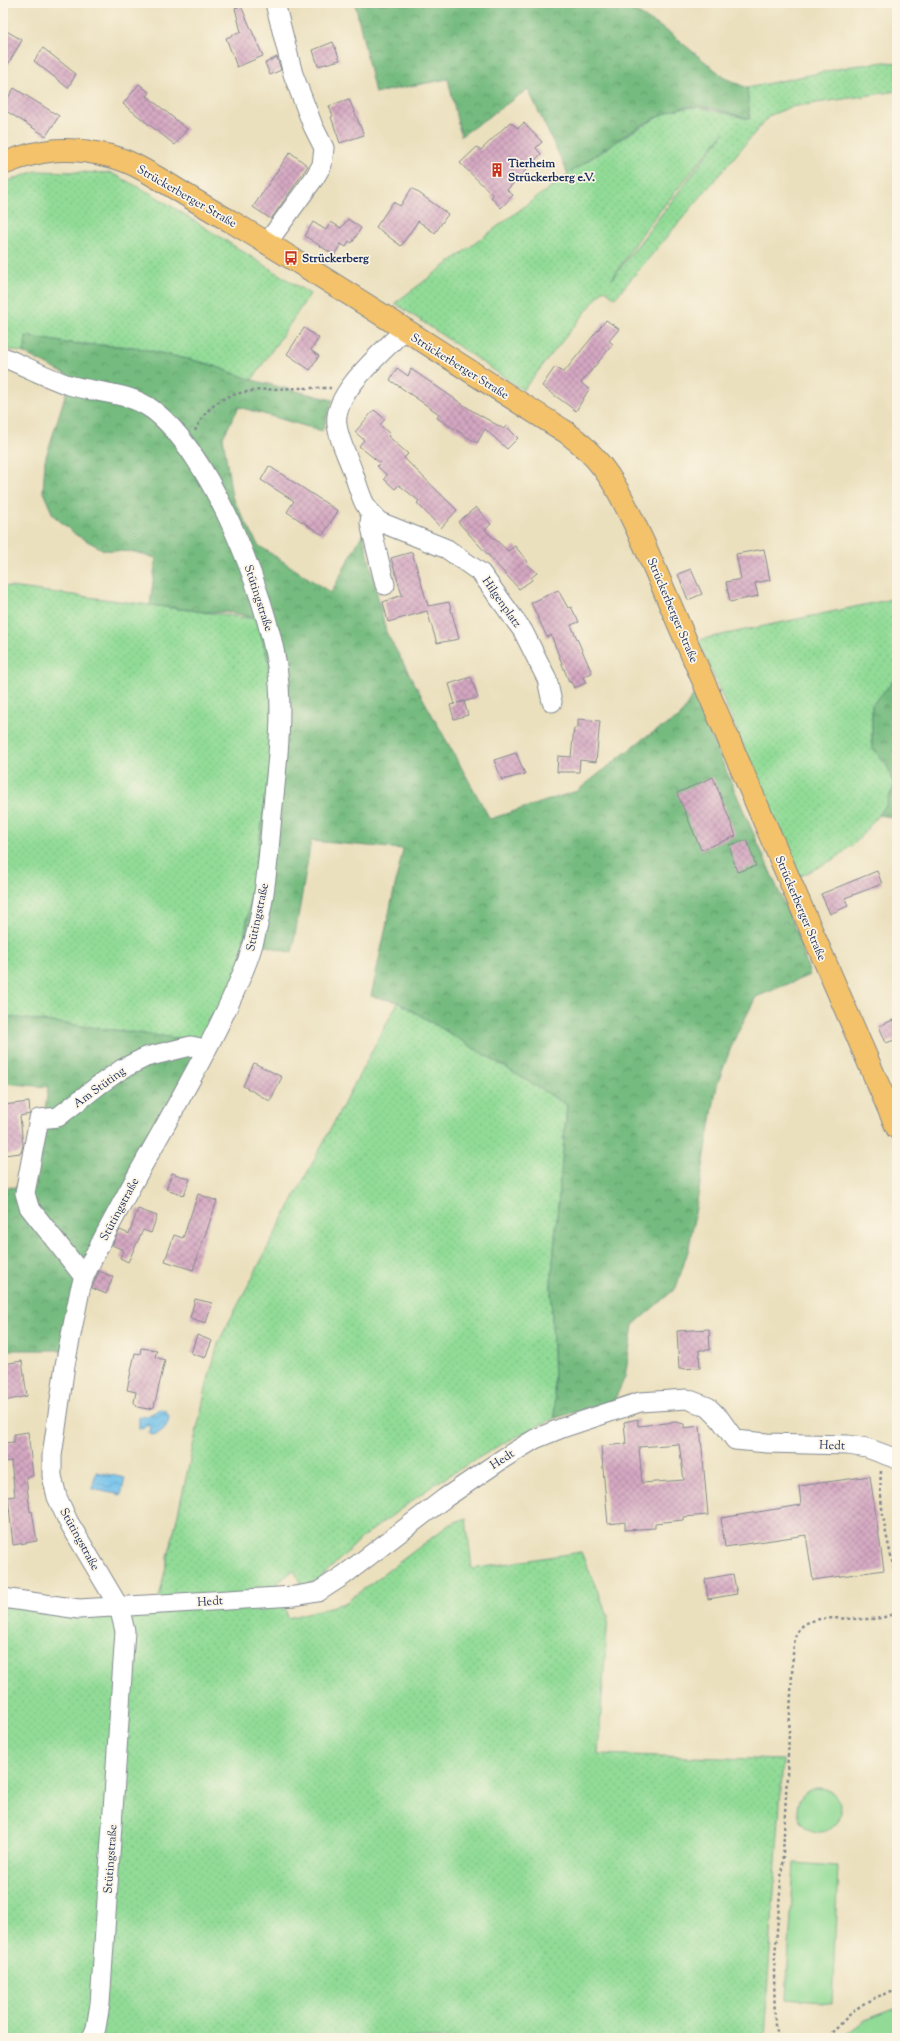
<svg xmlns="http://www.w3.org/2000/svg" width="900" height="2041" viewBox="0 0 900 2041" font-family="'Sorts Mill Goudy',serif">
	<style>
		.grass { fill: url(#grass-dots); stroke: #56857a; fill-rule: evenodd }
		.forest { fill: url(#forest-crowns); stroke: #48756e }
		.pitch { fill: #91db96; stroke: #56857a }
		.water { fill: url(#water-waves); stroke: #4578a4 }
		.building { fill: url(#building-cross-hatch); fill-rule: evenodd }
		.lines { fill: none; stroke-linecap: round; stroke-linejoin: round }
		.minor-casing { stroke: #83888e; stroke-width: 21 }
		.major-casing { stroke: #83888e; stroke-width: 24 }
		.path { stroke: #83888e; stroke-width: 2.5; stroke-dasharray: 3 3; stroke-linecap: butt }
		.minor { stroke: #fff; stroke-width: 19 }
		.major { stroke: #f3c26a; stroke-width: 22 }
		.labels { text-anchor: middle; stroke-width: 3.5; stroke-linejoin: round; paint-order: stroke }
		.poi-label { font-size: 12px; font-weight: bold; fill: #1b2f5e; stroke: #fcf5e5; text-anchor: start }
		.street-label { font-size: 12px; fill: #1b2f5e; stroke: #fcf5e5 }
	</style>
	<defs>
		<pattern id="grass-dots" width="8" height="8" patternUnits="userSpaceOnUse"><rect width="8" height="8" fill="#91db96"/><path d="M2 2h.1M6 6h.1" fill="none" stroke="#7cbc84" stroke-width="1.8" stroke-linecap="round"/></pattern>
		<pattern id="forest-crowns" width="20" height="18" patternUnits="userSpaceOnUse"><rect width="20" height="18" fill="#74bb7f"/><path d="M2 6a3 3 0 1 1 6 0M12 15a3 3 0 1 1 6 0" fill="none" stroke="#5e986b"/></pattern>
		<pattern id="water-waves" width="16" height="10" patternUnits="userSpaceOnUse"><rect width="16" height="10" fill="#6fc1eb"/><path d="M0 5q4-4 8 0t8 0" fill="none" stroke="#5a9dc2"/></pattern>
		<pattern id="building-cross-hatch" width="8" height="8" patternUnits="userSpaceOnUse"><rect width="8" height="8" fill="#d4a7c1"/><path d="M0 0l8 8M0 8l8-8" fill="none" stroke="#ab88a0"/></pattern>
	</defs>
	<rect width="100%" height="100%" fill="#fcf5e5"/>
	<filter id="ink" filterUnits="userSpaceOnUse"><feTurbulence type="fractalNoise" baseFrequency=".025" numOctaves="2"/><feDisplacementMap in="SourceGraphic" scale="8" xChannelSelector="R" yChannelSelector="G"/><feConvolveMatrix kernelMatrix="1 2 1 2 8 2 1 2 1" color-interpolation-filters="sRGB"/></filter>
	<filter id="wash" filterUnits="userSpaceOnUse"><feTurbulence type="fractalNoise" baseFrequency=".012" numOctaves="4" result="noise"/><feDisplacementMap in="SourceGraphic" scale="16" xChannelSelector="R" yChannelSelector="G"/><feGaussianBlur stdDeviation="0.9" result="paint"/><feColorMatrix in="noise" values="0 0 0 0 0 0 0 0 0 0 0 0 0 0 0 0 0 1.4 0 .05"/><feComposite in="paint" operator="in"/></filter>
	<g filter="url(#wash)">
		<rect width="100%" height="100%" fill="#ebe0be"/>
		<!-- grass -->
		<path class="grass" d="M 885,62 L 897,63 L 897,91 L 790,107 L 769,116 L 615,298 L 604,289 L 523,390 L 395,303 L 568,174 L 627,135 L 672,109 L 698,107 L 749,119 L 747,88 L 852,66 ZM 724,132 L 724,133 L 611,280 L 646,228 Z
			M 36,171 L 111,173 L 152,194 L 310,294 L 252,380 L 209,364 L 134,347 L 67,343 L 27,336 L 24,353 L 3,348 L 3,187 L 8,181 Z
			M 3,586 L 257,619 L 272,674 L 271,766 L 244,939 L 242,964 L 201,1041 L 3,1016 Z
			M 897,598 L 897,677 L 872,705 L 872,747 L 887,765 L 894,786 L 885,807 L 857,841 L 836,858 L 799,877 L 698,640 Z
			M 398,1002 L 567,1105 L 551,1283 L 555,1418 L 500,1445 L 435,1484 L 364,1536 L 318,1580 L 302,1587 L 294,1570 L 277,1583 L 288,1618 L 345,1603 L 450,1524 L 466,1518 L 472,1569 L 581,1552 L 608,1616 L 598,1754 L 783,1760 L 764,2038 L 3,2038 L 3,1603 L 156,1611 L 208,1380 L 219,1341 L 288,1209 Z"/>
		<!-- forest -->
		<path class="forest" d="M 355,3 L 622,3 L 670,33 L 725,78 L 747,88 L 750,119 C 734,115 712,107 696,106 C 661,105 598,154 568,174 L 528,89 L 461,136 L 448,79 L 375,93 Z
			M 26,336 L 67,343 L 134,347 L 209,364 L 252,380 L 333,400 L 322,431 L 239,407 L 223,437 L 232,497 L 258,545 L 331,593 L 363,533 L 386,632 L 490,819 L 577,791 L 644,738 L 680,717 L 693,695 L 797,933 L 810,975 L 756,997 L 733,1042 L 717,1085 L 689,1248 L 676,1288 L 633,1325 L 625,1377 L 614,1401 L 555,1418 L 551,1283 L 567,1105 L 398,1002 L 371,996 L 403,849 L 311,841 L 292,953 L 244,939 L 271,766 L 272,674 L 257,619 L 231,612 L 205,612 L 150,605 L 156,558 L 134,552 L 104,550 L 76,535 L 53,515 L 43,492 L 45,460 L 71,377 L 24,353 Z
			M 897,677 L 897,818 L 878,815 L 885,807 L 894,786 L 887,765 L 872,747 L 872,705 Z
			M 3,1016 L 201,1041 L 90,1253 L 63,1350 L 3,1350 L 3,1187 L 35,1188 L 48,1087 L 3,1083 Z"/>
		<!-- pitch -->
		<path class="pitch" d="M797 1810a22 22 0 1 1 44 0a22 22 0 1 1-44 0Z
			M 794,1863 L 838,1866 L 832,2003 L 786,1999 Z
			M 897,2008 L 897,2038 L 841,2038 L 865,2020 Z"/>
		<!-- water -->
		<path class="water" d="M 161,1409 L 165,1410 L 169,1416 C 168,1427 162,1433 152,1435 L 149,1433 L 151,1429 L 148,1425 L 142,1429 L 139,1428 L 139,1417 L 147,1416 Z
			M 96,1472 L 125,1478 L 121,1495 L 92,1489 Z"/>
		<g id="blocks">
			<!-- building -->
			<path class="building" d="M 241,6 L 263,56 L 237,67 L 226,38 L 241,32 L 235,8 Z
				M 3,29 L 22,40 L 3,73 Z
				M 333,42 L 340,60 L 318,66 L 313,50 Z
				M 43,48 L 76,74 L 68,88 L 34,61 Z
				M 277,57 L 281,70 L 270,75 L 265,63 Z
				M 139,84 L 150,93 L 147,96 L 187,129 L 175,145 L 123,104 Z
				M 14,88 L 59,116 L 46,136 L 3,109 L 3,106 Z
				M 349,99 L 364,135 L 340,143 L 331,117 L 333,116 L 329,106 Z
				M 510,122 L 518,128 L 524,123 L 542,142 L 536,148 L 541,154 L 507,190 L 513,195 L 501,208 L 491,197 L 493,195 L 460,163 L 477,147 L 481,150 Z
				M 290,152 L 308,166 L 271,219 L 253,207 Z
				M 412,188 L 448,214 L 435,233 L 418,221 L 401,246 L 376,227 L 393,202 L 400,206 Z
				M 348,219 L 361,228 L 352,243 L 349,241 L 346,247 L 341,244 L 334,255 L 305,236 L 313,222 L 326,230 L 331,222 L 341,228 Z
				M 606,320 L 619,329 L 609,341 L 613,344 L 581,383 L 589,389 L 576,411 L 542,386 L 555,367 L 563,372 L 564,372 Z
				M 304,328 L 319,338 L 311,350 L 319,356 L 310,370 L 287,354 Z
				M 397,368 L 408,376 L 411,369 L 471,410 L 504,429 L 506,426 L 518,438 L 507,449 L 485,429 L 477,443 L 437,418 L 439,414 L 390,380 Z
				M 374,410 L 385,419 L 380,425 L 390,434 L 388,436 L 408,454 L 404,458 L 457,510 L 441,528 L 417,503 L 419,501 L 399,485 L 395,489 L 384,479 L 387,475 L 377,466 L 380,463 L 359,446 L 364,440 L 355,432 Z
				M 269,466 L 338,511 L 323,535 L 287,512 L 294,501 L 261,480 Z
				M 476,507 L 491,524 L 485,530 L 508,551 L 515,546 L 528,562 L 526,563 L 537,573 L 531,578 L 532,580 L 519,589 L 458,522 Z
				M 764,549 L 770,580 L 755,583 L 758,596 L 730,602 L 726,582 L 741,579 L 736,554 Z
				M 412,552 L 428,606 L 449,602 L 459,639 L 437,643 L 427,611 L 388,622 L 383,602 L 402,595 L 391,558 Z
				M 691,569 L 702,594 L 688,600 L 678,574 Z
				M 558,590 L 568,608 L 571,607 L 579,622 L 571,625 L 592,673 L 583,677 L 586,683 L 574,688 L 571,682 L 569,682 L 551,635 L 547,637 L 531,603 Z
				M 471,677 L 478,698 L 457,703 L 464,701 L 468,715 L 454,719 L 450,705 L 455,704 L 449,684 Z
				M 578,719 L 600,721 L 596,762 L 580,760 L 579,772 L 557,772 L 558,756 L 571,757 L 574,728 L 578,728 Z
				M 516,753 L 525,774 L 502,780 L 494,760 Z
				M 713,777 L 736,836 L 701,850 L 677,793 Z
				M 747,840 L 756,866 L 737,872 L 729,845 Z
				M 877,871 L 882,884 L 845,898 L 848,906 L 830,914 L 821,894 Z
				M 893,1020 L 897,1029 L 897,1039 L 886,1043 L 879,1026 Z
				M 254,1063 L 282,1077 L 270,1101 L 243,1086 Z
				M 29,1102 L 30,1114 L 20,1116 L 23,1145 L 21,1153 L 3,1155 L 3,1105 Z
				M 172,1173 L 190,1179 L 184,1195 L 166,1189 Z
				M 198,1194 L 217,1201 L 193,1270 L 165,1261 L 174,1235 L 183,1238 Z
				M 138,1209 L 157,1216 L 151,1233 L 143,1230 L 128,1262 L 120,1258 L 123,1250 L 112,1245 L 120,1230 L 129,1234 Z
				M 99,1271 L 113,1277 L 106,1294 L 92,1288 Z
				M 195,1299 L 212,1303 L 206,1323 L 190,1318 Z
				M 709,1329 L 710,1350 L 699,1350 L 700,1368 L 679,1369 L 677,1331 Z
				M 197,1335 L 212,1341 L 205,1358 L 191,1353 Z
				M 141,1348 L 157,1350 L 155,1357 L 165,1360 L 154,1407 L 148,1409 L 137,1407 L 134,1402 L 136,1392 L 127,1390 L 135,1353 L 140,1354 Z
				M 22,1361 L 27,1396 L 4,1401 L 3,1364 Z
				M 638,1419 L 638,1426 L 676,1422 L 684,1424 L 684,1428 L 700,1426 L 708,1515 L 683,1517 L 683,1520 L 655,1523 L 655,1528 L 625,1530 L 625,1522 L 608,1524 L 601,1446 L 626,1444 L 624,1422 ZM 679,1444 L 684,1480 L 642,1483 L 639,1447 Z
				M 28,1432 L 33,1476 L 26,1477 L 30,1512 L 32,1511 L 37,1541 L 13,1545 L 8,1497 L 15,1496 L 11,1461 L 3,1462 L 3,1443 L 14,1442 L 14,1434 Z
				M 870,1476 L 884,1570 L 813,1580 L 806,1535 L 725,1547 L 721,1518 L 801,1505 L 799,1486 Z
				M 733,1574 L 737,1594 L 708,1599 L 705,1579 Z"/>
		</g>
	</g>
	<g filter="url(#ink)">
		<use href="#blocks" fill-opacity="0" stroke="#83888e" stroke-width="1"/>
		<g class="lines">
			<defs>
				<path id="minor" d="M 267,243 L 315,177 L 322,165 L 324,148 L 313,126 L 293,74 L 275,3
					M 404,330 C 383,352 332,393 337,425 C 339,441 348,457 353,472 C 360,491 363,510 380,522 L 447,549 L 481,573 L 523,631 L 547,679 L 552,702
					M 3,357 C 25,366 47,378 69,385 C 97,393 129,392 153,410 C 211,454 266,594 277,666 C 284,714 277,766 272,815 C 268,864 264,921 245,967 C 212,1049 164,1125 122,1203 C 109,1228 95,1252 84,1277 L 80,1290 L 65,1365 L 52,1456 L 52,1476 L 57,1497 L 68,1521 L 119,1607 L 125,1631 L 100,2004 L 96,2028 L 92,2038
					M 371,515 L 370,523 L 385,585
					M 84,1277 L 29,1207 L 25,1193 L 39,1119 L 58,1117 L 99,1085 L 122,1069 L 146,1057 L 191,1046 L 206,1049
					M 3,1598 L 79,1609 L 295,1596 L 318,1592 L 344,1575 L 445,1498 L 504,1458 L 535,1439 L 562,1428 L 640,1402 L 687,1399 L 708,1407 L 720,1419 L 735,1440 L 767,1443 L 848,1445 L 867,1448 L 897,1459"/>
				<path id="major" d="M 3,164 C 41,148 70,146 110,156 C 131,161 149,173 168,184 C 189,197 210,210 232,222 C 345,289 454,362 566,432 C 573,438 581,443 587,450 C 614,475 628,511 644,544 L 897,1128"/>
			</defs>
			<!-- minor casing -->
			<use href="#minor" class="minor-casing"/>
			<!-- major casing -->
			<use href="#major" class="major-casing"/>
			<!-- path -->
			<path class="path" d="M 195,431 C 202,416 210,406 225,398 C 245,387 307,388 331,388
				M 881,1471 C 878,1508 889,1546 897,1582
				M 778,2038 L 775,2028 L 774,1969 L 783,1854 L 793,1654 C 794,1647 794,1638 797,1632 C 815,1604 872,1631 897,1611
				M 828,2038 C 850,2013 863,1998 897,1991"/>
			<!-- minor -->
			<use href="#minor" class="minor"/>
			<!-- major -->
			<use href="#major" class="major"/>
		</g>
	</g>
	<!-- icons -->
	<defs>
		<symbol id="building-bare" viewBox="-9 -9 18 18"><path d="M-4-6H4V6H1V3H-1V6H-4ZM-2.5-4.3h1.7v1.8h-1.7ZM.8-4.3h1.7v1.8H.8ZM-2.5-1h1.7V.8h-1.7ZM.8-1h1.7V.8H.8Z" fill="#c8321e" stroke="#fcf5e5" stroke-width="2.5" paint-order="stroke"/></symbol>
		<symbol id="bus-bare" viewBox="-9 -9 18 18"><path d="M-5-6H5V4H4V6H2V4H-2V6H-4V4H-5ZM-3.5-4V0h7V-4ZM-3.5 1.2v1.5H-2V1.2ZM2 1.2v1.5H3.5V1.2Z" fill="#c8321e" stroke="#fcf5e5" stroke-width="2.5" paint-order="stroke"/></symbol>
	</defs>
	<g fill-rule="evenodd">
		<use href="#building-bare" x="487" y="160" width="20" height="20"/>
		<use href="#bus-bare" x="281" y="248" width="20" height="20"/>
	</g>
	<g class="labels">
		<!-- poi labels -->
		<g class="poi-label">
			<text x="508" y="167">Tierheim<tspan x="508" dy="14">Strückerberg e.V.</tspan></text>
			<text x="302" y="262">Strückerberg</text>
		</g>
		<!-- street labels -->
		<g class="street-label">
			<text transform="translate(187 196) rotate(30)" y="4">Strückerberger Straße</text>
			<text transform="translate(460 366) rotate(32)" y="4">Strückerberger Straße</text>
			<text transform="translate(259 598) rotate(72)" y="4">Stütingstraße</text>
			<text transform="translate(502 602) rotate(55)" y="4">Hilgenplatz</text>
			<text transform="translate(673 610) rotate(67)" y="4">Strückerberger Straße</text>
			<text transform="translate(801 908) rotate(67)" y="4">Strückerberger Straße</text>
			<text transform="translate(257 917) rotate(-78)" y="4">Stütingstraße</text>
			<text transform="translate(99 1087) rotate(-36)" y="4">Am Stüting</text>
			<text transform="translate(119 1209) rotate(-62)" y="4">Stütingstraße</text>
			<text transform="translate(832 1445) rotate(2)" y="4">Hedt</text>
			<text transform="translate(502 1459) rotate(-33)" y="4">Hedt</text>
			<text transform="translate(80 1539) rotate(61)" y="4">Stütingstraße</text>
			<text transform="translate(210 1601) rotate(-4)" y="4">Hedt</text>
			<text transform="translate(110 1859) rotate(-86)" y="4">Stütingstraße</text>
		</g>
	</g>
	<!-- margin -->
	<rect width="900" height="2041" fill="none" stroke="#fcf5e5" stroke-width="16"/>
</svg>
